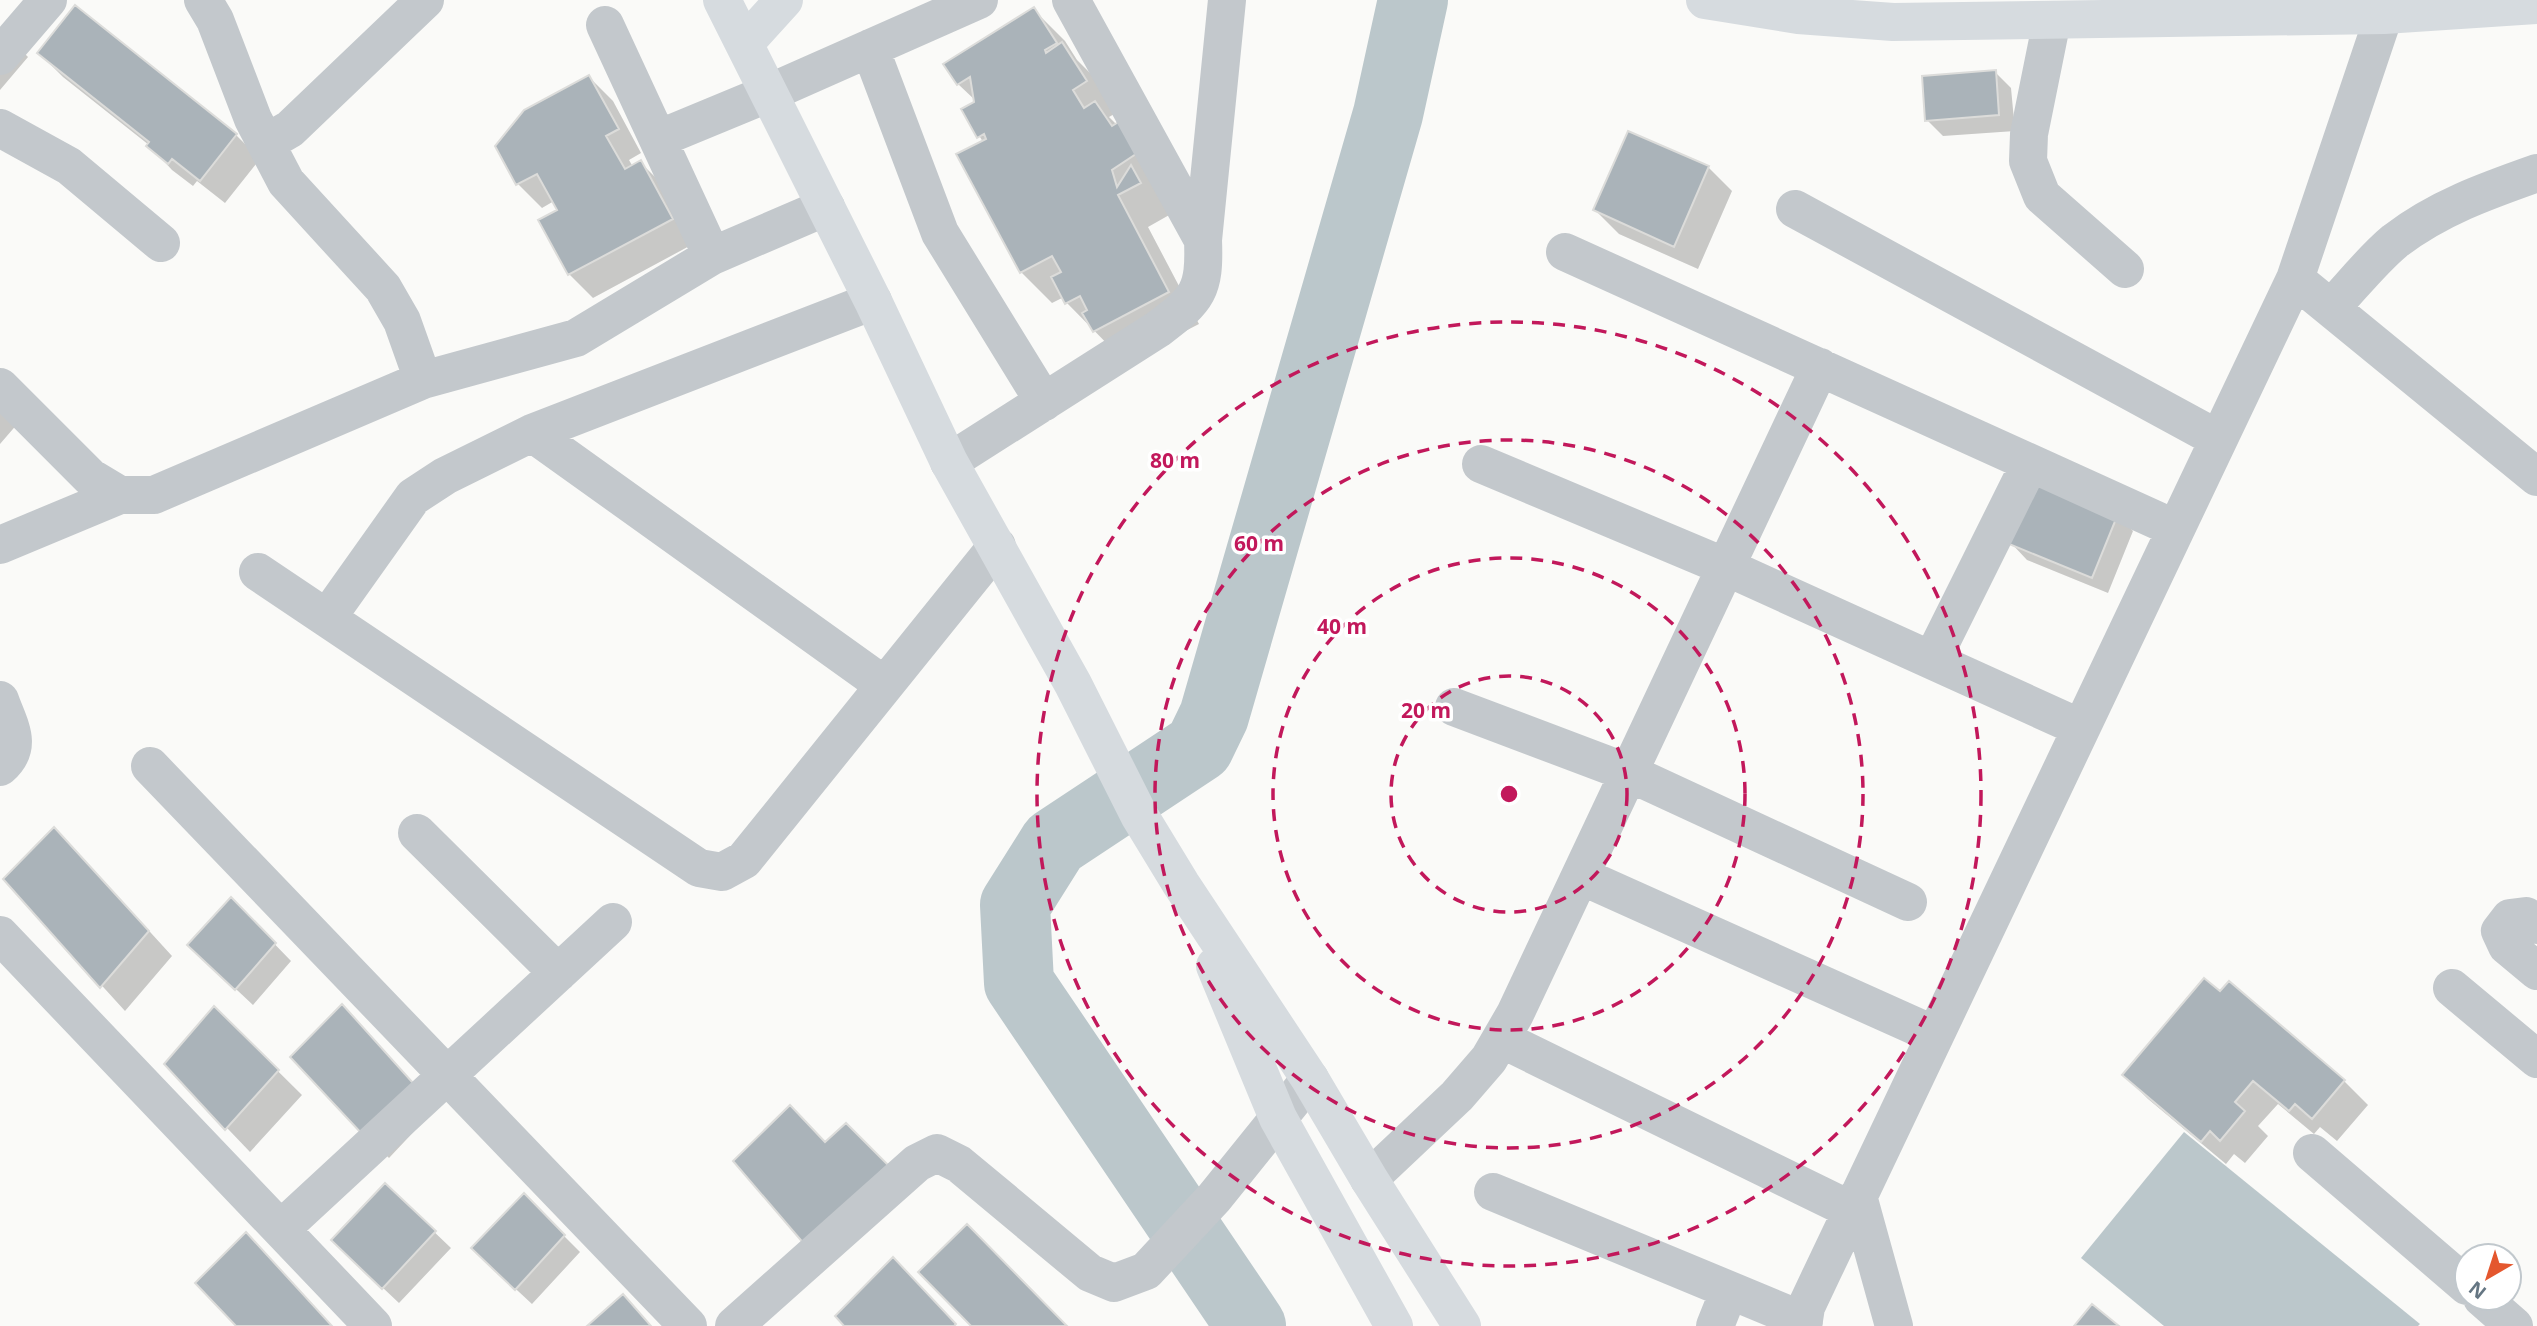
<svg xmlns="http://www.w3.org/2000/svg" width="2537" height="1326" viewBox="0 0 2537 1326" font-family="'Noto Sans',sans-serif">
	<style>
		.water { fill: #bbc7cb }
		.shadow { fill: #0003 }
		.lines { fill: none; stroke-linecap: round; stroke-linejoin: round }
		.river { stroke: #bbc7cb; stroke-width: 70 }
		.building { fill: #aab3b9; stroke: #dcdcda; stroke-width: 2 }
		.minor { stroke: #c3c8cc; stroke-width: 38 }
		.major { stroke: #d6dbdf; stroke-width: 38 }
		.ring { fill: none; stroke: #c2185b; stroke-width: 3.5; stroke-dasharray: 12 9 }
		.centre { fill: #c2185b; stroke: #fff; stroke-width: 3.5 }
		.ring-label { font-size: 21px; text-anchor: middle; font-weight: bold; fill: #c2185b; stroke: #fff; stroke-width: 7; stroke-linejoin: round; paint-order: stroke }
	</style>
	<rect width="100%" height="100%" fill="#fafaf8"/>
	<!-- water -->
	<path class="water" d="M 2184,1132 L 2420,1324 L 2418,1326 L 2164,1326 L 2081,1258 Z"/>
	<!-- shadow -->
	<path class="shadow" d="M 1034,10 L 1065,41 L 1077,60 L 1093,76 L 1116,113 L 1109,117 L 1117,125 L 1171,214 L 1148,227 L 1199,324 L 1125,362 L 1067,303 L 1064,297 L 1052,303 L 1021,272 L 983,142 L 964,110 L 976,101 L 958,84 Z
		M 0,29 L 28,57 L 0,90 Z
		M 39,53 L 236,135 L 260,159 L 225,203 L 197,181 L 193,186 L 172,170 L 149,145 L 63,77 Z
		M 1995,72 L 2011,88 L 2015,131 L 1943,136 L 1927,120 Z
		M 589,77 L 613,101 L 641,153 L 629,160 L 633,167 L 641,163 L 665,187 L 695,243 L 593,298 L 569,274 L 559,211 L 554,201 L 542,208 L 518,184 Z
		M 1629,133 L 1708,167 L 1732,191 L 1698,269 L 1619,234 L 1595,210 Z
		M 0,403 L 19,422 L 0,444 Z
		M 2117,515 L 2133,531 L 2108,593 L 2027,560 L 2011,543 Z
		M 78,853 L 172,956 L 125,1011 L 5,879 Z
		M 231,899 L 291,961 L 253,1005 L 206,961 Z
		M 2229,984 L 2344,1081 L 2368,1105 L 2337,1141 L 2320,1127 L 2314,1134 L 2278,1104 L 2258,1126 L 2268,1136 L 2245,1163 L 2234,1154 L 2226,1164 L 2148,1099 L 2124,1075 L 2221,994 Z
		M 342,1006 L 436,1108 L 389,1158 L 365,1134 Z
		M 214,1008 L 302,1095 L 250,1152 L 166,1064 Z
		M 385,1185 L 451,1248 L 399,1303 L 349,1256 Z
		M 524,1196 L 580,1252 L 532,1304 L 489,1264 Z"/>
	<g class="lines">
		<!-- river -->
		<path class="river" d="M 1251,1326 L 1019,983 L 1015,905 L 1054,843 L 1199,747 L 1214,716 L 1388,114 L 1413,0"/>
	</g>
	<!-- building -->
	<path class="building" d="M 75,5 L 237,134 L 200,181 L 172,159 L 168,164 L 146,146 L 149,142 L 37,53 Z
		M 1034,7 L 1057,43 L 1045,50 L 1046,53 L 1062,42 L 1087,81 L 1073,90 L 1084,108 L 1095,101 L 1112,126 L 1125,118 L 1145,148 L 1112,170 L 1117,187 L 1131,165 L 1141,183 L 1118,195 L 1169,292 L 1093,332 L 1082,313 L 1087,310 L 1080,296 L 1065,304 L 1051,277 L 1061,272 L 1052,256 L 1020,273 L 956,154 L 986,139 L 984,134 L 977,138 L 961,109 L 974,102 L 970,77 L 957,85 L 943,64 Z
		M 1996,70 L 1999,115 L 1925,121 L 1922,76 Z
		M 589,75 L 619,129 L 606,136 L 625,169 L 641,160 L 673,219 L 568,275 L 538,220 L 557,210 L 537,174 L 516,185 L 495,146 L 524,110 Z
		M 1628,131 L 1709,166 L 1674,247 L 1593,210 Z
		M 2035,480 L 2118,514 L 2092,578 L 2009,544 Z
		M 54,827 L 149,931 L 100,988 L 3,879 Z
		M 231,897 L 276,943 L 235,990 L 187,945 Z
		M 2204,978 L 2220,991 L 2229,981 L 2345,1080 L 2312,1119 L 2295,1104 L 2289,1111 L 2253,1081 L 2235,1102 L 2245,1111 L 2220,1141 L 2210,1131 L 2201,1142 L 2122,1075 Z
		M 342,1004 L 413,1083 L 363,1135 L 290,1057 Z
		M 214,1006 L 279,1070 L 225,1130 L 164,1064 Z
		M 790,1105 L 825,1142 L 846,1123 L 888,1165 L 805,1245 L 733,1161 Z
		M 385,1183 L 436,1231 L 382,1289 L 331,1240 Z
		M 524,1193 L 565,1235 L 515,1290 L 471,1248 Z
		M 967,1224 L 1067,1326 L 971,1326 L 918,1272 Z
		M 246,1232 L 332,1326 L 236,1326 L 195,1283 Z
		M 893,1257 L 956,1324 L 954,1326 L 844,1326 L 835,1316 Z
		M 623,1294 L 651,1326 L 587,1326 Z
		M 2092,1304 L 2119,1326 L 2074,1326 Z"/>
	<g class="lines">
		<!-- minor -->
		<path class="minor" d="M 203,0 L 215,20 L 253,119 L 286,182 L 383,288 L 402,321 L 423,380
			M 2052,20 L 2029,134 L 2028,161 L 2042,196 L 2125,269
			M 605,25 L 712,256
			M 870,48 L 940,233 L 1044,402
			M 0,56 L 48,0
			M 0,128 L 69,166 L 161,243
			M 658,139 L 769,93 L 979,0
			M 266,143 L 290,129 L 425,0
			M 1795,209 L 2218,439
			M 1203,240 L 1227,0
			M 1565,252 L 2176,529
			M 2295,279 L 2537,477
			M 2331,308 C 2352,286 2372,260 2395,241 C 2438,208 2486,191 2537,173
			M 0,387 L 90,477 L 120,495 L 154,495 L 423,380 L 576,338 L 712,256 L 826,207
			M 532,433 L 884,685
			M 949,462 L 1158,329 C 1198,299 1205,291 1203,240 L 1071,0
			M 1481,464 L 1726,567 L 2081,728
			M 0,545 L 120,495
			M 258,572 L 699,868 L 722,872 L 744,860 L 997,546
			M 327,618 L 413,497 L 445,476 L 532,433 L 873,301
			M 1932,660 L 2030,463
			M 0,700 C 9,726 24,746 0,767
			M 1454,707 L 1629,773 L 1908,902
			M 150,766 L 688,1326
			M 417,833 L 558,973
			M 1581,876 L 1935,1035
			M 2537,925 L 2526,916 L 2510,918 L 2500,931 L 2507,946 L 2537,971
			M 0,935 L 373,1326
			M 2452,988 L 2537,1059
			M 1501,1039 L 1851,1210
			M 2312,1153 L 2467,1286
			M 1369,1179 L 1457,1096 L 1489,1059 L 1515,1014 L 1820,367
			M 1493,1192 L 1804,1321
			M 1858,1196 L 1894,1326
			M 281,1229 L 613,922
			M 2482,1298 L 2514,1326
			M 734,1326 L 917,1163 L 937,1153 L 959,1164 L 1090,1273 L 1114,1283 L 1146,1271 L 1214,1198 L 1310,1079
			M 1715,1326 L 1729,1291
			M 1803,1326 L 1806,1307 L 1823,1271 L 2295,279 L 2384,15"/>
		<!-- major -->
		<path class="major" d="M 722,0 L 873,301 L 949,462 L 1073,684 L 1139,815 L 1181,884 L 1310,1079 L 1369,1179 L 1462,1326
			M 1705,0 L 1798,15 L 1893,22 L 2384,15 L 2537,5
			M 744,44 L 784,0
			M 1215,966 L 1278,1118 L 1394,1326"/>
	</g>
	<!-- distance rings -->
	<g class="ring">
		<circle cx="1509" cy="794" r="118"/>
		<circle cx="1509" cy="794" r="236"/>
		<circle cx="1509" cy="794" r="354"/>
		<circle cx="1509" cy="794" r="472"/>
	</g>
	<circle cx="1509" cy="794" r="10" class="centre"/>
	<g class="ring-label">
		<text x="1175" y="468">80 m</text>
		<text x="1259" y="551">60 m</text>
		<text x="1342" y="634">40 m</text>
		<text x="1426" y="718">20 m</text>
	</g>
	<!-- north arrow -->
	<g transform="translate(2488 1277) rotate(219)"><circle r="33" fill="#ffffff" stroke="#c1c8cd" stroke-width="2"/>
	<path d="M0-5L12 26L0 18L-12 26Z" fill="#e4572e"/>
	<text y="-10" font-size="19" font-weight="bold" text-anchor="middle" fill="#657683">N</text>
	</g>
</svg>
